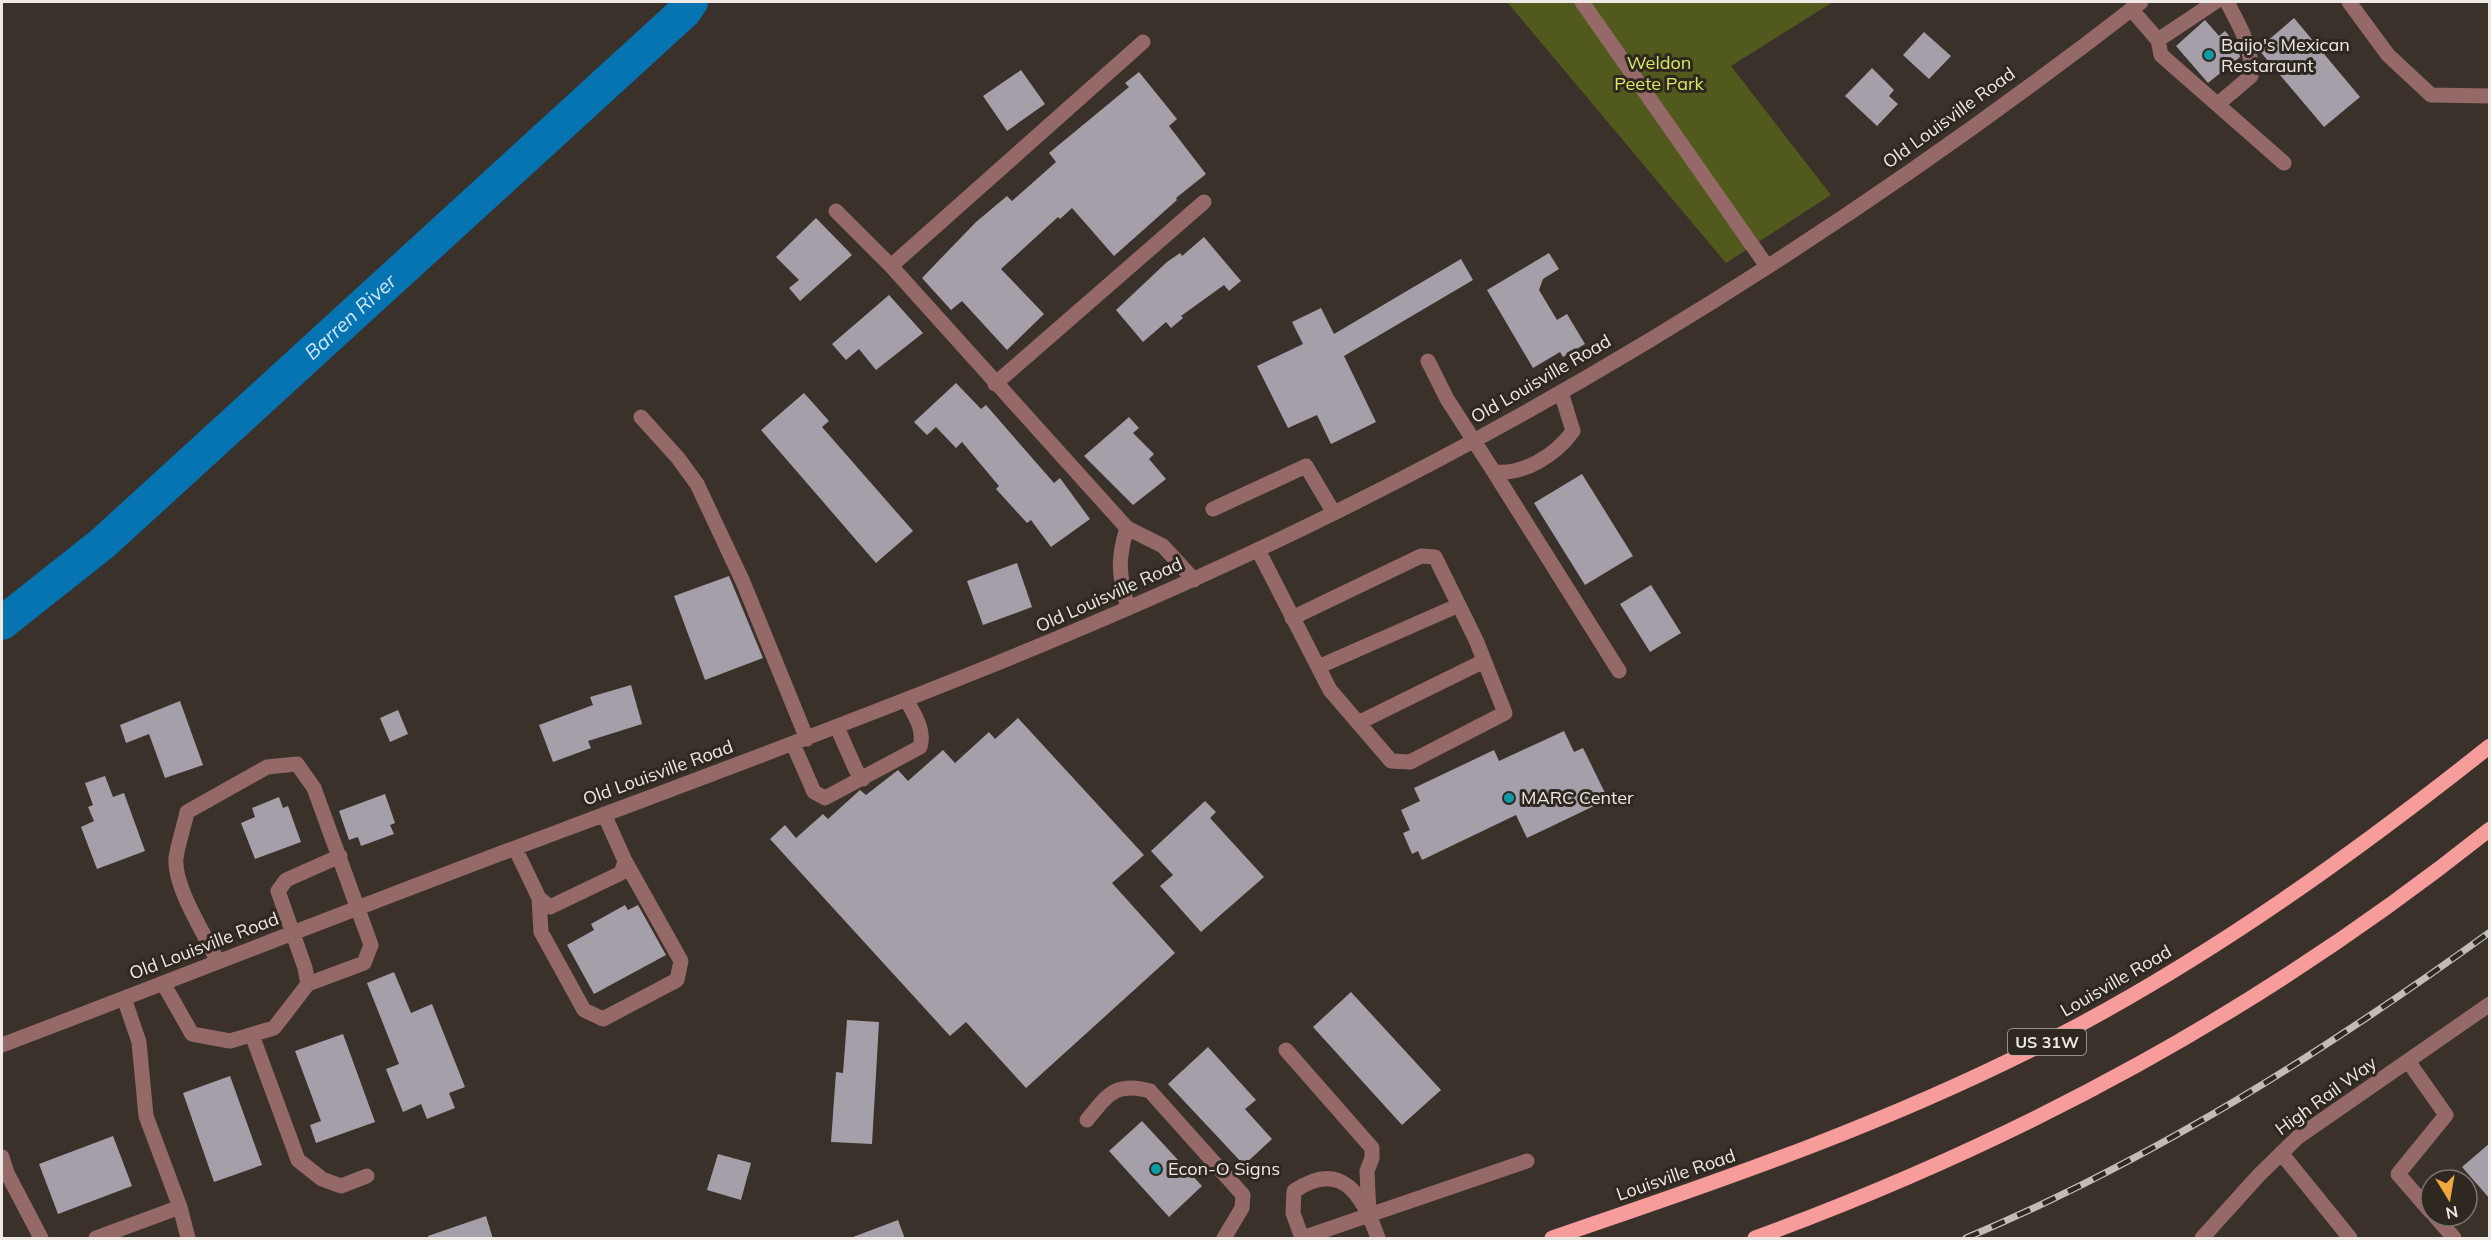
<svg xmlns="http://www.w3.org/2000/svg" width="2491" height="1240" viewBox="0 0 2491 1240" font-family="Mulish,sans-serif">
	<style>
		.green { fill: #52591d }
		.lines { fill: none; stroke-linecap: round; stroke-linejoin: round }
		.river { stroke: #0674b1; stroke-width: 34 }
		.building { fill: #a59fa9 }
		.minor { stroke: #956968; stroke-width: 15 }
		.major { stroke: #f69d9b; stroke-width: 15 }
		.rail-casing { stroke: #c2bcb6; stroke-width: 7 }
		.rail { stroke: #2f2820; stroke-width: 4.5; stroke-dasharray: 14; stroke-linecap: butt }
		.culture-dot { fill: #0f9aa8; stroke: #2f2820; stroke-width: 2 }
		.labels { text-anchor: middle; stroke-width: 6; stroke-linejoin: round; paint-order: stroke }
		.shield { fill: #2f2820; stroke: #b5afa9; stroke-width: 1.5 }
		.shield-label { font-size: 16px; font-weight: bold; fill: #eee9e4 }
		.poi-label { font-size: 18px; fill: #eee9e4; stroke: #2f2820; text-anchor: start }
		.park-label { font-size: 18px; fill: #dbea65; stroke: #2f2820 }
		.street-label { font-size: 18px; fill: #eee9e4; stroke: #2f2820 }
		.water-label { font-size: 20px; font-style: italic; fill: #d2e7f7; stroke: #2f2820 }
	</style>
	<rect width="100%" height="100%" fill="#3a312a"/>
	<!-- green -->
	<path class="green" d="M 1507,2 L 1833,2 L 1731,66 L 1831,195 L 1726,263 Z"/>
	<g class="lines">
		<!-- river -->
		<path class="river" id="s1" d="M 2,623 L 103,543 L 684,12 L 691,2"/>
	</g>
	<!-- building -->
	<path class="building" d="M 2294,18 L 2360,97 L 2324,127 L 2258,49 Z
		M 2205,20 L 2219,36 L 2225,31 L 2237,45 L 2240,57 L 2208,83 L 2176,46 Z
		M 1924,32 L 1951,56 L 1929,79 L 1903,55 Z
		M 1872,68 L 1894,90 L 1889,96 L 1898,104 L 1877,126 L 1845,96 Z
		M 1021,70 L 1045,104 L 1007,131 L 983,96 Z
		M 1139,72 L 1177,119 L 1169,126 L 1206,174 L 1176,198 L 1177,200 L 1114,256 L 1072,208 L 1060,219 L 1058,217 L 1001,269 L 1044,314 L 1007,350 L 962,301 L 951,310 L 922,278 L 976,222 L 1007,196 L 1012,201 L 1056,162 L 1049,153 L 1129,87 L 1125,83 Z
		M 816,218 L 852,255 L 800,301 L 789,288 L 799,280 L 776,257 Z
		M 1204,237 L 1241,281 L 1229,291 L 1224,285 L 1181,316 L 1183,318 L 1171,328 L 1166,322 L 1143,342 L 1116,310 L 1167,262 L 1180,253 L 1182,256 Z
		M 1549,253 L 1559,269 L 1543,279 L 1539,290 L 1557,320 L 1567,314 L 1585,344 L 1563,357 L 1560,352 L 1533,368 L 1487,290 Z
		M 1461,259 L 1473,280 L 1344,356 L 1376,422 L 1331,444 L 1317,415 L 1288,428 L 1257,366 L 1303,344 L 1292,322 L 1321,308 L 1334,334 Z
		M 889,295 L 923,333 L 876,370 L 859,349 L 846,360 L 832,344 Z
		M 956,383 L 981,409 L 986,405 L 1054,483 L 1060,478 L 1090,519 L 1051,547 L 1031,520 L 1027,523 L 996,489 L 999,486 L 962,442 L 956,448 L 936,427 L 927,435 L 914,422 Z
		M 804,393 L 829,421 L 822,427 L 913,531 L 876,563 L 761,430 Z
		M 1129,417 L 1139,428 L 1133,433 L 1154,454 L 1149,459 L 1166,479 L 1133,505 L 1084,456 Z
		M 1582,474 L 1633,556 L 1585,585 L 1534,503 Z
		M 1017,563 L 1032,607 L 983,625 L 967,581 Z
		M 729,576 L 763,658 L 705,680 L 674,596 Z
		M 1651,585 L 1681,633 L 1650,652 L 1620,604 Z
		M 631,685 L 642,724 L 588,741 L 591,748 L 553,762 L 539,725 L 593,705 L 590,697 Z
		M 180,701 L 203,765 L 165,778 L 149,734 L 126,743 L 120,725 Z
		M 398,710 L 408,734 L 390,742 L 380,718 Z
		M 1018,718 L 1144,855 L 1112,883 L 1175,953 L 1026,1088 L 966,1022 L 950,1036 L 770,839 L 785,825 L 796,838 L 823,814 L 828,819 L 860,790 L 866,795 L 898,770 L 908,781 L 943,750 L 955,763 L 989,732 L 995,739 Z
		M 1564,731 L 1574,752 L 1583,748 L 1606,795 L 1592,802 L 1594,806 L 1527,838 L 1516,815 L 1422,860 L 1418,851 L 1412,854 L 1403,833 L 1410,830 L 1401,810 L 1420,801 L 1414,788 L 1494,750 L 1499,761 Z
		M 105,776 L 113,797 L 124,793 L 145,851 L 97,869 L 81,827 L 94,821 L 88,807 L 93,805 L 85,783 Z
		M 385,794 L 395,823 L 390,825 L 394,834 L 361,846 L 358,837 L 349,840 L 339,811 Z
		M 279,797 L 283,808 L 288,806 L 301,842 L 255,859 L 241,823 L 255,817 L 252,808 Z
		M 1205,801 L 1216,812 L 1210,818 L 1264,877 L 1201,932 L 1160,886 L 1173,875 L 1151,851 Z
		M 625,905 L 628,910 L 638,905 L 666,955 L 594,994 L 567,945 L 594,930 L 591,924 Z
		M 394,972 L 411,1013 L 432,1004 L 465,1087 L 449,1093 L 455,1108 L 427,1119 L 421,1104 L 403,1112 L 386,1069 L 399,1064 L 367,983 Z
		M 1351,992 L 1441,1090 L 1402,1125 L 1313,1027 Z
		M 847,1020 L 879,1022 L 872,1144 L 831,1142 L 836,1072 L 843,1073 Z
		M 343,1034 L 375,1122 L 316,1143 L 310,1125 L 321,1121 L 295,1051 Z
		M 1208,1047 L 1256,1100 L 1245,1109 L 1272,1139 L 1244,1165 L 1168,1084 Z
		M 230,1076 L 262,1165 L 214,1182 L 183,1093 Z
		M 1142,1121 L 1202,1186 L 1169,1217 L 1109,1151 Z
		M 113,1136 L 132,1186 L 58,1214 L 39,1164 Z
		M 2490,1143 L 2490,1199 L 2462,1167 Z
		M 718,1154 L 751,1163 L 741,1200 L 707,1190 Z
		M 486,1216 L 493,1239 L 429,1239 L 428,1236 Z
		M 898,1220 L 905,1239 L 853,1239 L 853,1237 Z"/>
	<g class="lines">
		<!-- minor -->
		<path class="minor" d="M 1582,2 L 1766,265
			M 2349,2 L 2388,55 L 2431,95 L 2490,96
			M 2131,9 L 2158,40 L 2215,2
			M 2158,40 L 2161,55 L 2284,163
			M 2218,104 L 2251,76 C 2253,47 2240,27 2227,2
			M 836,211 L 891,266 L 1127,528 C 1117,560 1119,576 1128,608
			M 891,266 L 1143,42
			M 1428,361 L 1447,399 L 1494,472 C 1524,475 1556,455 1573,431 L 1561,392
			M 995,384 L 1204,202
			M 641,417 L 678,458 L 697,484 L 743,582 L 807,739
			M 1494,472 L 1619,671
			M 1213,509 L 1306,466 L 1334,513
			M 1127,528 L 1163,546 L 1194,580
			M 1258,550 L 1330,690 L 1391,761 L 1410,762 L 1505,713 L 1476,640 L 1435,557 L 1421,556 L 1292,618
			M 1318,667 L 1459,605
			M 1358,723 L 1484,661
			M 837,727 L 856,770 L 863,779
			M 793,744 L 814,792 L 825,798 L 920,747 C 925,730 915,716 907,701
			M 515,848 L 539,898 L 550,907 L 621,873 L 625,861 L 604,814
			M 539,898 L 541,932 L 584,1010 L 603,1019 L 677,980 L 681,961 L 625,861
			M 218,962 C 206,936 173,886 176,858 C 178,843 184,827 187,812 L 267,767 L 297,764 L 314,788 L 371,945 L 364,963 L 308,984
			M 163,983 L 192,1034 L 230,1041 L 274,1028 L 308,984 L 305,968 L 278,891 L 286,880 L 340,856
			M 124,998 L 139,1042 L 146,1116 L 180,1207 L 188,1238
			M 252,1035 L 298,1160 L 322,1179 L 341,1186 L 367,1176
			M 2,1045 C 189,974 375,900 563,830 C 826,731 1089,635 1340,510 C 1623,370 1892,195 2141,2
			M 1286,1050 L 1372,1148 L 1372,1158 L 1367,1171 L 1369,1215
			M 2408,1061 L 2446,1115 L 2398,1174 L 2431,1212
			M 1087,1120 C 1107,1095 1116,1081 1150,1091 L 1243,1195 L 1242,1208 L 1224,1238
			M 2281,1153 L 2350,1238
			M 2,1157 L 7,1173 L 41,1238
			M 2435,1216 L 2454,1238
			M 96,1238 L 180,1207
			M 1302,1238 L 1527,1161
			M 1302,1238 L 1293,1213 L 1294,1191 C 1342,1158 1363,1196 1378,1238
			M 2202,1238 L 2259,1175 L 2298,1137 L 2490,1004"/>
		<!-- major -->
		<path class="major" d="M 1552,1238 C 1727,1179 1900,1119 2064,1033 C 2216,953 2355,853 2490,746
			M 1755,1238 C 2025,1139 2264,1009 2490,829"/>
		<defs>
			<path id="rail" d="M 1966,1238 C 2154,1159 2325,1051 2490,932"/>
		</defs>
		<!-- rail casing -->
		<use href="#rail" class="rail-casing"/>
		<!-- rail -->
		<use href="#rail" class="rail"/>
	</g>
	<!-- markers -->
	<g class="culture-dot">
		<circle cx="2209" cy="55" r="6"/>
		<circle cx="1509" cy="798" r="6"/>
		<circle cx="1156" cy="1169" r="6"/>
	</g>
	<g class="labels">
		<!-- shield labels -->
		<rect class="shield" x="2008" y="1029" width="78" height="26" rx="4.5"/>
		<g class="shield-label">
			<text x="2047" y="1048">US 31W</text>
		</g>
		<!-- poi labels -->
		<g class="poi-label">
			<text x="2221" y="51">Baijo's Mexican<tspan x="2221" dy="21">Restaraunt</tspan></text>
			<text x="1521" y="804">MARC Center</text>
			<text x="1168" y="1175">Econ-O Signs</text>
		</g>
		<!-- park labels -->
		<g class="park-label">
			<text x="1659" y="69">Weldon<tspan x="1659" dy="21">Peete Park</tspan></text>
		</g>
		<!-- street labels -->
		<g class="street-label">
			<text transform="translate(1949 118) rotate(-36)" y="6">Old Louisville Road</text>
			<text transform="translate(1541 379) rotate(-30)" y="6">Old Louisville Road</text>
			<text transform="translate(1109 595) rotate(-24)" y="6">Old Louisville Road</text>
			<text transform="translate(658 773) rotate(-20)" y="6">Old Louisville Road</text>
			<text transform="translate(204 946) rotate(-21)" y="6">Old Louisville Road</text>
			<text transform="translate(2116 981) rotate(-30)" y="6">Louisville Road</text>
			<text transform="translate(2326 1096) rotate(-36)" y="6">High Rail Way</text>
			<text transform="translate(1676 1175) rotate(-19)" y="6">Louisville Road</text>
		</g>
		<!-- water labels -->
		<g class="water-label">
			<text dy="7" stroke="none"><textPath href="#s1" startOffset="464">Barren River</textPath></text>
		</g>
	</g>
	<!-- border -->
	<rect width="2491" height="1240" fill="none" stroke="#eee9e4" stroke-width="6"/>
	<!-- north arrow -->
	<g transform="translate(2449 1198) rotate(169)"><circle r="28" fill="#2f2820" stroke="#7b756e" stroke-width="1.5"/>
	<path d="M0-4.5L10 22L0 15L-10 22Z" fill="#efa73e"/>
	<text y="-9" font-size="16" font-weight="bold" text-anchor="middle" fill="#eee9e4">N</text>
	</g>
</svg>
